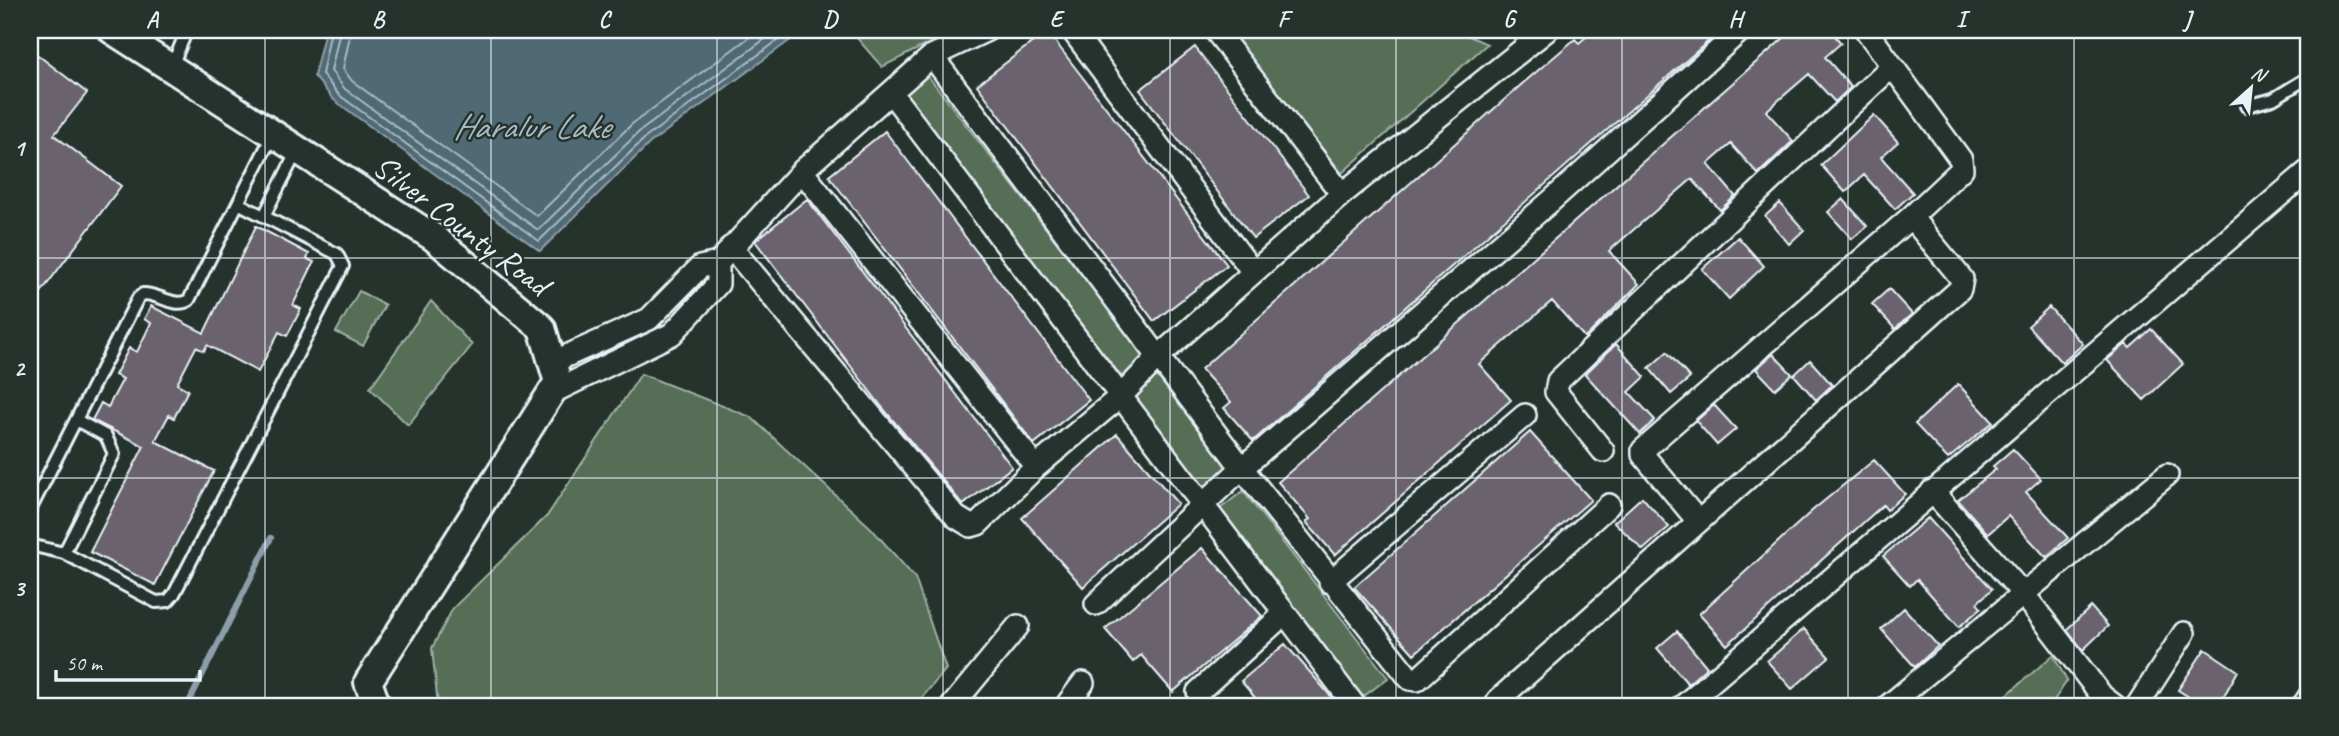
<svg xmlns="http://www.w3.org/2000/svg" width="2339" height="736" viewBox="0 0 2339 736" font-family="Caveat,sans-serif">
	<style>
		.green { fill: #556e54; stroke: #9eb0a6; stroke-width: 2 }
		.water { fill: #4f6974; stroke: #8c9fa9; stroke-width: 2 }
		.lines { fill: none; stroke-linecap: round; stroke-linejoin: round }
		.shore { stroke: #abbbc3; stroke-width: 2 }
		.stream { stroke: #8c9fa9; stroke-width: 6 }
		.building { fill: #6a646e; stroke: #e8f1f8; stroke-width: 2 }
		.service-casing { stroke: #e8f1f8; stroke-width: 16 }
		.minor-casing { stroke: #e8f1f8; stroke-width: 26 }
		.tertiary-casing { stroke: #e8f1f8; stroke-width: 32 }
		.service { stroke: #26332d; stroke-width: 10 }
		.minor { stroke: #26332d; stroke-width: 21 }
		.tertiary { stroke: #26332d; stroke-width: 26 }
		.grid { fill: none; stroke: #e8f1f8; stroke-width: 2; stroke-opacity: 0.55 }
		.labels { text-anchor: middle; stroke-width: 5; stroke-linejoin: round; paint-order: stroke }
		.street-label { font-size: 33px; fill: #e8f1f8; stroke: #26332d }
		.water-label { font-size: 35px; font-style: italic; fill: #abbbc3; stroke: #26332d }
		.neatline { fill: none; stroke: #e8f1f8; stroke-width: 2.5 }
		.grid-label { font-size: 23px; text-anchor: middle; font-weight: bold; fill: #e8f1f8 }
	</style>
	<rect width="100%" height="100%" fill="#26332d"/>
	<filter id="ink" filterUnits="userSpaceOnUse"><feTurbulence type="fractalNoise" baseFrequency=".0143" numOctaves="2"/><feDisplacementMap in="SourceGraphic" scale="14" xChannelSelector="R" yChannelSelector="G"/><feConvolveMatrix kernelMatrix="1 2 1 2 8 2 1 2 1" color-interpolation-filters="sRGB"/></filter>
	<g filter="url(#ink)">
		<!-- green -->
		<path class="green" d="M 850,30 L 955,30 L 882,67 Z
			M 1228,30 L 1456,30 L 1487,44 L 1342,173 Z
			M 925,72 L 1146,358 L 1121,376 L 901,91 Z
			M 359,291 L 385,305 L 363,346 L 336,332 Z
			M 431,301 L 472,345 L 408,425 L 370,388 Z
			M 641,374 L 751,417 L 871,528 L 915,578 L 946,669 L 915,706 L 438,706 L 432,648 L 453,608 L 547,516 Z
			M 1156,375 L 1231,471 L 1206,491 L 1131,394 Z
			M 1243,491 L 1388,678 L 1360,699 L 1216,512 Z
			M 2053,655 L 2067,681 L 2050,706 L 1994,706 Z"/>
		<!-- water -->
		<path class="water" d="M 325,30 L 804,30 L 650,143 L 540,251 L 334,100 L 314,76 Z"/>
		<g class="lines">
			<!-- shore -->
			<path class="shore" d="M 331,30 L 322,74 L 339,95 L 539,241 L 645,138 L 792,30
				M 340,30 L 331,71 L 345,89 L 538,230 L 639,132 L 777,30
				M 351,30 L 343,69 L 352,81 L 537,216 L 632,124 L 759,30"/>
			<!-- stream -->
			<path class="stream" d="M 187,706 L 271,538"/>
		</g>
		<!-- building -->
		<path class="building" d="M 1594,30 L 1721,30 L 1253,441 L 1224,408 L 1231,402 L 1201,369 L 1522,84 L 1575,39 L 1579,43 Z
			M 1793,30 L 1830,30 L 1841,43 L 1825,57 L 1851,87 L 1835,102 L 1809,74 L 1766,111 L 1793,141 L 1758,174 L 1731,144 L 1708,164 L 1735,196 L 1731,200 L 1720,210 L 1692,179 L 1609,251 L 1639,284 L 1585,338 L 1552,301 L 1487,357 L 1479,364 L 1511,400 L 1335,555 L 1306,522 L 1310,519 L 1278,482 Z
			M 1047,31 L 1227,265 L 1154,321 L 977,85 Z
			M 1195,47 L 1309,195 L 1253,238 L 1140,90 Z
			M 30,49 L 87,93 L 54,135 L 121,186 L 30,307 Z
			M 1874,115 L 1898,142 L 1881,157 L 1913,193 L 1895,209 L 1864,175 L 1845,192 L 1821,165 Z
			M 885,131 L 1089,400 L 1034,444 L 829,176 Z
			M 807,199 L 1012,467 L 963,505 L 882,407 L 755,241 Z
			M 1843,199 L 1867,226 L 1852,239 L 1828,212 Z
			M 1780,203 L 1804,230 L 1789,244 L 1765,216 Z
			M 256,226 L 309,254 L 307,259 L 314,262 L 293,305 L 301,309 L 287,336 L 279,332 L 258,372 L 207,345 L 204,351 L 196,347 L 177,384 L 188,390 L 174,418 L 169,415 L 155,441 L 214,471 L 155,585 L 90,552 L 144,446 L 92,420 L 101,403 L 108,407 L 123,379 L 115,375 L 129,348 L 137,352 L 151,323 L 144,319 L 151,306 L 204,333 Z
			M 1738,237 L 1764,266 L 1729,299 L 1702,269 Z
			M 1889,289 L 1912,314 L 1895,329 L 1872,304 Z
			M 2049,307 L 2083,344 L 2062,363 L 2028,326 Z
			M 2151,329 L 2183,364 L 2144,400 L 2107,360 L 2126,344 L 2130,348 Z
			M 1616,344 L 1645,377 L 1629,392 L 1655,420 L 1640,434 L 1585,374 Z
			M 1667,352 L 1690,378 L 1671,394 L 1649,368 Z
			M 1773,354 L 1792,374 L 1775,389 L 1756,369 Z
			M 1810,360 L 1832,385 L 1816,400 L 1794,375 Z
			M 1958,384 L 1993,422 L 1948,459 L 1915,424 Z
			M 1714,405 L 1736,429 L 1717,445 L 1696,421 Z
			M 1530,432 L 1591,500 L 1414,654 L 1354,587 Z
			M 1117,434 L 1178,504 L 1083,587 L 1022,518 Z
			M 2013,449 L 2041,479 L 2026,492 L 2068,538 L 2046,557 L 2008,516 L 1988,534 L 1958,500 L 1996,469 L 1993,466 Z
			M 1874,460 L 1905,494 L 1887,510 L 1883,505 L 1727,645 L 1699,614 L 1813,510 Z
			M 1642,497 L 1669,527 L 1643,550 L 1614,522 Z
			M 1928,518 L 1992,589 L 1977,603 L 1981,608 L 1959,627 L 1917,579 L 1910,586 L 1883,556 Z
			M 1202,548 L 1262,616 L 1173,692 L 1141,655 L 1133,662 L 1105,629 Z
			M 2091,607 L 2108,626 L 2083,650 L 2067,629 Z
			M 1904,608 L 1938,646 L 1915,667 L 1881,629 Z
			M 1804,629 L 1829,657 L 1792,689 L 1767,661 Z
			M 1677,631 L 1707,667 L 1688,684 L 1657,648 Z
			M 1285,644 L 1316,679 L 1339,706 L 1262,706 L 1241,681 Z
			M 2205,649 L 2238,671 L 2218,706 L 2203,706 L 2178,690 Z"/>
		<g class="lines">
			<defs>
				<path id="service" d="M 171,68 L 187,30
					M 2247,106 L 2273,99 L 2309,77
					M 264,216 L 298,149
					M 30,510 L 138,298 L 143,294 C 158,293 175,309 189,300 L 273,134
					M 30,545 L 64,553 L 156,602 L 168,601 L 174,594 L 343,266 L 337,254 L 238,203
					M 64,553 L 114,454 L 106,436 L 78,421"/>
				<path id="minor" d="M 1072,30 L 1253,272
					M 932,56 L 1242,468 L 1410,679 L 1417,680 L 1609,505
					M 892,94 L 1355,706
					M 802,171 L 1036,467
					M 1342,194 L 1547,30
					M 731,247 L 956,517 L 971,526 L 978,524 L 1036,467 L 1122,395 L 1158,357 L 1342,194 L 1215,30
					M 553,362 L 649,319 L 700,267 L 718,263
					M 551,393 L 672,334 L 718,284 L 718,263 L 802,171 L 932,56 L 987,30
					M 1603,451 L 1556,392 L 1558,381 L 1891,67
					M 1932,491 L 2025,596 L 2102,696 L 2115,706
					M 1698,521 L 1643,455 L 1643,450 L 1911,217 L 1962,169 L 1961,160 L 1866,30
					M 1330,582 L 1525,415
					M 1096,604 L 1242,468 L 1552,200 L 1741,30
					M 1198,692 L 1284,614
					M 1498,700 L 1960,289 L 1962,279 L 1911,217
					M 952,706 L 1018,626
					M 1066,706 L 1083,683
					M 1683,706 L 2307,172
					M 1888,706 L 2167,475
					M 2137,706 L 2184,633
					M 2303,706 L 2309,697"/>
				<path id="tertiary" d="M 112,30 L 433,237 L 542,328 L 558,382 L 368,682 L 377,706"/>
			</defs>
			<!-- service casing -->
			<use href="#service" class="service-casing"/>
			<!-- minor casing -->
			<use href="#minor" class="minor-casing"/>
			<!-- tertiary casing -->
			<use href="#tertiary" class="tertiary-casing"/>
			<!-- service -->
			<use href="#service" class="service"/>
			<!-- minor -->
			<use href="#minor" class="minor"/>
			<!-- tertiary -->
			<use href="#tertiary" class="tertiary"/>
		</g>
	</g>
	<!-- grid -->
	<path class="grid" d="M 265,30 L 265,706M 491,30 L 491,706M 717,30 L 717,706M 943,30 L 943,706M 1170,30 L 1170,706M 1396,30 L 1396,706M 1622,30 L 1622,706M 1848,30 L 1848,706M 2074,30 L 2074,706M 30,258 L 2309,258M 30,478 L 2309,478"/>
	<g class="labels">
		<!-- street labels -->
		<g class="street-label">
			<text transform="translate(462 224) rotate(37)" y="12">Silver County Road</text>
		</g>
		<!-- water labels -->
		<g class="water-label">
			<text x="531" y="138">Haralur Lake</text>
		</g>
	</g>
	<!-- margin -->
	<rect width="2339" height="736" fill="none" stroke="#26332d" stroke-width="77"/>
	<!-- north arrow -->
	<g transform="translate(2251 88) rotate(27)" stroke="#26332d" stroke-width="5" paint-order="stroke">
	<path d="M0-5L12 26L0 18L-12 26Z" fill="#e8f1f8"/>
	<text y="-10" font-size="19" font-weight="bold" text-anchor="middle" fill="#e8f1f8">N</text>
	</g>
	<!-- scale -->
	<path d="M56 670v10h144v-10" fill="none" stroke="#e8f1f8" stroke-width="3.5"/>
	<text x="66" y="670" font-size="21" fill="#e8f1f8" stroke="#26332d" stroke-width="5" paint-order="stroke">50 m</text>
	<rect x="38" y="38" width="2262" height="660" class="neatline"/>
	<g class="grid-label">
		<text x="152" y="27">A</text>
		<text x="378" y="27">B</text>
		<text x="604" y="27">C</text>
		<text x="830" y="27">D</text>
		<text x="1056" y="27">E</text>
		<text x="1283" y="27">F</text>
		<text x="1509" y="27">G</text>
		<text x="1735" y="27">H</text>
		<text x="1961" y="27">I</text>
		<text x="2187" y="27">J</text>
		<text x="19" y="156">1</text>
		<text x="19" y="376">2</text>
		<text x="19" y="596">3</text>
	</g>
</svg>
